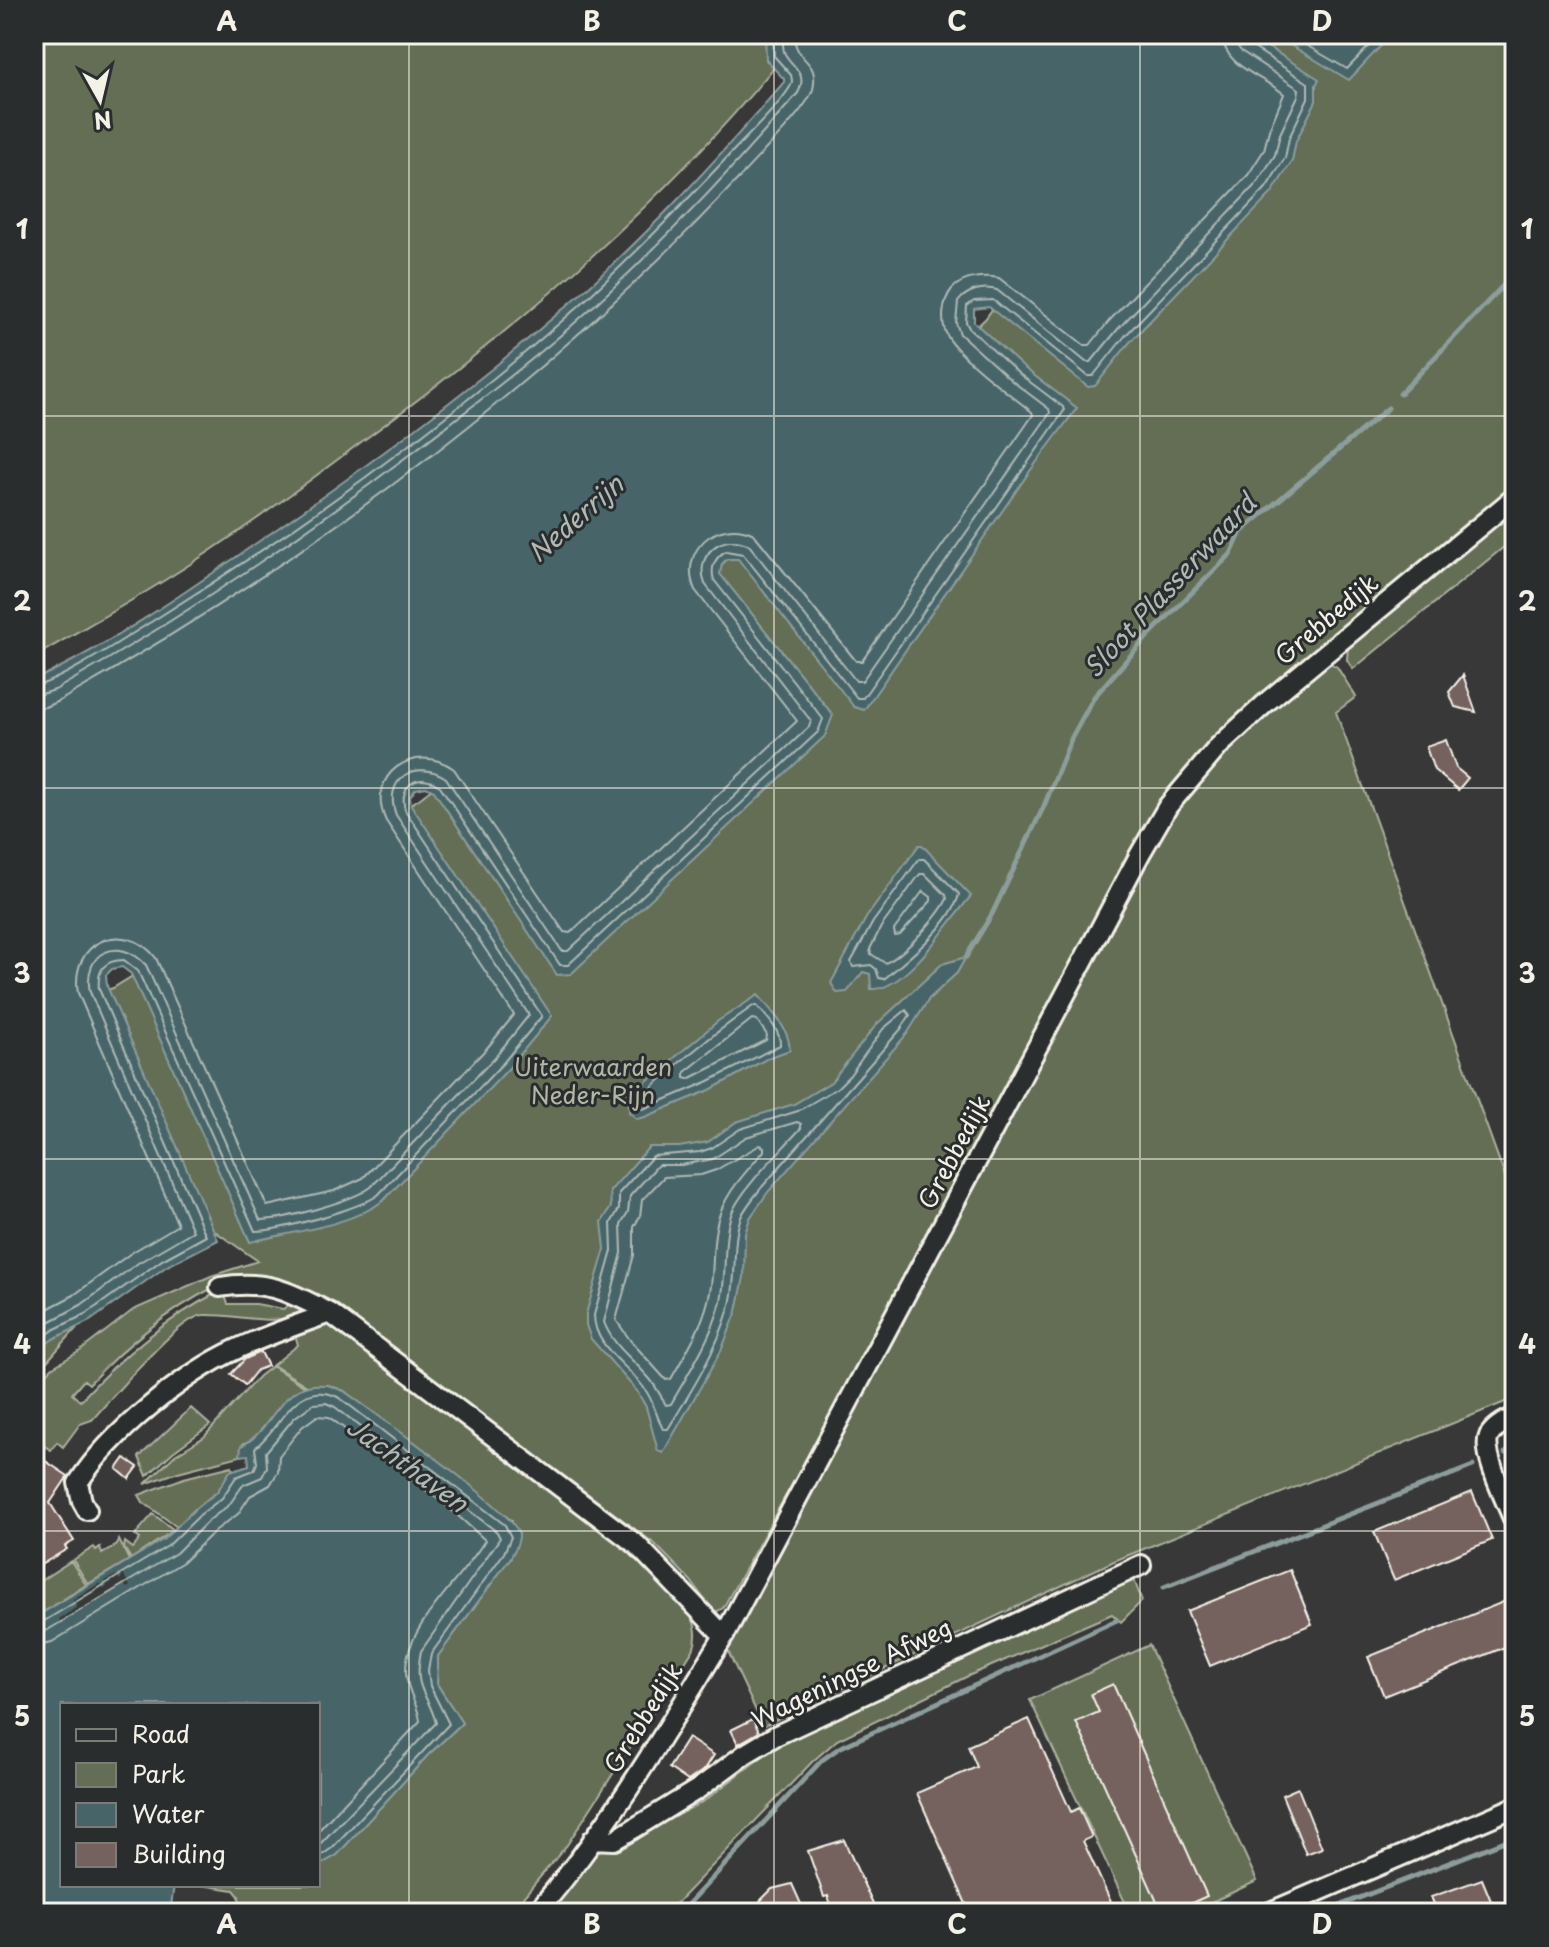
<svg xmlns="http://www.w3.org/2000/svg" width="1549" height="1947" viewBox="0 0 1549 1947" font-family="'Playpen Sans',sans-serif">
	<style>
		.green { fill: #646e54; stroke: #acb09e; stroke-width: 2 }
		.water { fill: #476569; stroke: #8c9d9c; stroke-width: 2 }
		.pier { fill: #393838 }
		.lines { fill: none; stroke-linecap: round; stroke-linejoin: round }
		.shore { stroke: #afb9b5; stroke-width: 2 }
		.stream { stroke: #8c9d9c; stroke-width: 5 }
		.building { fill: #75625e; stroke: #f4f1e8; stroke-width: 2 }
		.minor-casing { stroke: #f4f1e8; stroke-width: 24 }
		.minor { stroke: #2a2d2e; stroke-width: 18 }
		.grid { fill: none; stroke: #f4f1e8; stroke-width: 2; stroke-opacity: 0.55 }
		.labels { text-anchor: middle; stroke-width: 6; stroke-linejoin: round; paint-order: stroke }
		.street-label { font-size: 24px; fill: #f4f1e8; stroke: #2a2d2e }
		.park-label { font-size: 24px; fill: #b3b6a5; stroke: #2a2d2e }
		.water-label { font-size: 26px; font-style: italic; fill: #afb9b5; stroke: #2a2d2e }
		.neatline { fill: none; stroke: #f4f1e8; stroke-width: 3 }
		.grid-label { font-size: 26px; text-anchor: middle; font-weight: bold; fill: #f4f1e8 }
	</style>
	<rect width="100%" height="100%" fill="#393838"/>
	<filter id="ink" filterUnits="userSpaceOnUse"><feTurbulence type="fractalNoise" baseFrequency=".0125" numOctaves="2"/><feDisplacementMap in="SourceGraphic" scale="16" xChannelSelector="R" yChannelSelector="G"/><feConvolveMatrix kernelMatrix="1 2 1 2 8 2 1 2 1" color-interpolation-filters="sRGB"/></filter>
	<g filter="url(#ink)">
		<!-- green -->
		<path class="green" d="M 34,34 L 801,34 C 675,195 518,328 353,448 C 292,494 230,540 165,580 C 122,607 78,631 34,657 Z
			M 1196,34 L 1515,34 L 1515,485 L 1262,694 L 1214,739 L 1160,801 L 809,1454 L 723,1608 L 714,1613 L 691,1581 L 655,1544 L 342,1310 L 326,1304 L 216,1286 C 168,1311 126,1344 89,1384 L 84,1380 L 72,1394 L 80,1401 C 122,1356 165,1319 220,1291 L 224,1293 L 228,1304 L 256,1304 L 283,1309 L 293,1302 L 309,1312 C 274,1328 241,1314 204,1315 C 180,1315 111,1399 92,1420 L 80,1424 L 63,1447 L 57,1442 L 51,1450 L 36,1441 L 34,1444 L 34,1386 L 53,1367 L 80,1351 L 133,1310 L 211,1276 L 258,1261 L 213,1230 L 88,1315 L 34,1376 L 34,1015 L 113,988 L 419,799 L 718,568 L 985,319 Z
			M 1515,508 L 1515,538 L 1353,669 L 1347,660 L 1348,646 Z
			M 1328,662 L 1337,667 L 1356,697 L 1336,712 L 1515,1204 L 1515,1398 L 1114,1561 L 763,1726 L 726,1647 L 824,1461 L 1176,810 L 1226,751 Z
			M 324,1323 L 336,1325 L 658,1574 C 676,1595 706,1620 693,1650 L 567,1845 L 510,1913 L 240,1913 L 239,1896 L 234,1890 L 201,1885 L 318,1885 L 318,1866 L 337,1855 L 428,1755 L 462,1723 L 437,1684 L 438,1656 L 511,1557 L 512,1521 L 344,1391 L 328,1385 L 307,1386 L 273,1365 L 298,1345 L 294,1331 Z
			M 272,1366 L 305,1387 L 281,1406 L 255,1438 L 243,1444 L 240,1456 L 178,1472 L 145,1484 L 175,1455 L 204,1437 L 259,1376 Z
			M 191,1408 L 210,1425 L 173,1452 L 147,1476 L 139,1457 Z
			M 232,1466 L 233,1470 L 217,1492 L 196,1508 L 177,1527 L 143,1502 L 139,1495 L 184,1478 Z
			M 153,1514 L 174,1530 L 131,1559 L 124,1548 L 125,1542 L 133,1548 L 140,1539 L 135,1535 Z
			M 119,1540 L 129,1560 L 88,1584 L 73,1560 L 94,1547 L 96,1550 L 100,1547 L 102,1554 L 117,1545 Z
			M 71,1561 L 86,1585 L 34,1618 L 34,1585 Z
			M 1133,1577 L 1142,1601 L 1121,1622 L 1112,1614 L 968,1676 L 837,1740 L 813,1761 L 667,1913 L 545,1913 L 596,1849 L 619,1844 L 636,1837 L 704,1801 L 784,1740 Z
			M 1149,1645 L 1257,1881 L 1188,1913 L 1130,1913 L 1030,1700 Z"/>
		<!-- water -->
		<path class="water" d="M 765,34 L 1247,34 L 1319,79 L 1316,85 L 1316,101 L 1296,141 L 1292,161 L 1272,193 L 1130,342 L 1095,386 L 1088,387 L 989,307 L 974,309 L 974,322 L 1023,367 L 1077,408 L 1030,471 L 864,710 L 854,707 L 738,559 L 727,559 L 722,564 L 720,574 L 833,715 L 825,736 L 571,974 L 557,975 L 434,791 L 426,787 L 416,789 L 410,796 L 411,805 L 552,1016 L 509,1068 L 384,1200 C 351,1226 291,1232 250,1242 L 131,974 L 122,967 L 112,969 L 106,975 L 107,986 L 218,1240 L 167,1266 L 90,1321 L 53,1339 L 42,1347 L 34,1360 L 34,680 C 118,641 195,585 271,533 C 369,465 465,394 555,316 C 638,246 713,164 784,82 L 784,79 L 766,60 Z
			M 1272,34 L 1392,34 L 1349,80 Z
			M 919,845 L 922,845 L 971,896 C 951,919 905,992 871,989 L 870,974 L 863,972 L 847,992 L 837,993 L 831,983 L 866,918 Z
			M 966,957 L 957,973 L 929,999 L 907,1034 L 768,1192 L 750,1218 L 745,1234 L 744,1277 L 737,1311 L 721,1351 L 663,1453 L 658,1451 L 646,1407 L 637,1391 L 591,1339 L 586,1325 L 586,1314 L 605,1249 L 602,1222 L 611,1207 L 610,1191 L 649,1147 L 679,1147 L 708,1142 L 736,1122 L 794,1104 L 831,1082 L 877,1024 L 942,964 Z
			M 758,995 C 772,1011 789,1028 790,1050 L 770,1057 L 710,1090 L 645,1117 L 637,1119 L 629,1112 L 629,1103 L 634,1093 L 647,1081 L 718,1021 Z
			M 328,1385 L 344,1391 C 371,1411 515,1511 519,1534 C 520,1542 514,1551 511,1557 L 438,1656 L 437,1684 L 462,1723 L 428,1755 L 337,1855 L 318,1866 L 318,1705 L 62,1705 L 62,1885 L 174,1885 L 170,1913 L 34,1913 L 34,1618 L 164,1539 L 196,1508 L 217,1492 L 230,1471 L 249,1465 L 248,1455 L 240,1456 L 241,1446 C 268,1434 277,1394 308,1386 C 314,1384 322,1385 328,1385 Z"/>
		<!-- pier -->
		<path class="pier" d="M 123,1574 L 130,1586 L 127,1588 L 124,1584 L 61,1622 L 59,1619 L 77,1607 L 73,1600 L 100,1583 L 104,1588 L 107,1586 L 105,1581 L 116,1575 L 120,1580 Z"/>
		<g class="lines">
			<!-- shore -->
			<path class="shore" d="M 1287,34 L 1347,69 L 1381,34
				M 34,686 C 56,684 128,636 151,622 C 294,533 434,432 562,321 C 622,268 679,209 734,150 C 750,133 779,106 790,87 C 793,82 792,80 791,75 L 774,56 L 773,34
				M 34,696 L 55,690 C 182,618 302,537 418,448 C 469,409 521,370 569,328 C 651,256 727,176 798,93 C 808,73 794,69 785,54 C 782,48 783,40 783,34
				M 34,708 L 45,707 L 61,700 C 309,559 544,386 740,177 C 756,158 807,110 813,89 C 819,63 802,63 796,46 C 794,42 795,38 795,34
				M 919,859 L 924,859 L 959,894 C 953,923 907,960 884,979 L 879,978 L 876,969 L 871,965 L 853,967 L 851,962 L 873,922 Z
				M 920,874 L 925,874 L 946,895 L 947,899 C 938,917 902,957 885,963 L 871,954 L 870,949 L 881,927 Z
				M 923,891 L 931,897 L 931,901 L 900,935 L 895,936 L 894,930 Z
				M 753,1006 L 757,1006 C 767,1017 781,1031 780,1045 L 707,1082 L 643,1109 L 638,1108 C 638,1090 733,1020 753,1006 Z
				M 906,1010 L 910,1015 L 901,1029 L 762,1187 C 755,1196 746,1206 741,1217 C 731,1244 738,1279 729,1308 C 717,1350 691,1392 668,1429 L 663,1429 C 656,1416 654,1401 644,1388 C 627,1364 594,1347 594,1315 L 612,1251 L 611,1223 L 619,1209 L 619,1193 L 653,1156 L 700,1152 L 712,1148 L 740,1129 L 798,1111 L 837,1088 L 850,1075 L 883,1029 Z
				M 752,1019 L 757,1020 L 767,1035 L 766,1040 L 689,1079 L 685,1078 L 685,1072 Z
				M 797,1122 L 801,1124 L 801,1128 C 779,1153 751,1178 734,1208 C 721,1233 728,1275 720,1305 C 710,1340 689,1372 671,1404 L 666,1405 C 661,1397 656,1386 649,1378 C 634,1360 612,1345 604,1322 L 622,1253 L 621,1224 L 628,1212 L 630,1196 L 658,1165 L 681,1165 L 713,1159 L 746,1137 Z
				M 760,1145 L 764,1147 L 764,1151 C 744,1174 721,1197 716,1228 C 711,1252 715,1277 708,1301 C 701,1329 685,1354 671,1379 L 666,1380 L 630,1340 L 616,1320 L 634,1255 L 634,1227 L 640,1216 L 642,1200 L 664,1177 L 701,1175 L 716,1170 Z
				M 34,1316 L 74,1295 L 131,1253 L 178,1225 L 78,993 C 69,942 124,917 156,958 L 267,1206 L 334,1191 L 363,1178 L 487,1048 L 514,1015 L 386,821 C 364,775 415,740 454,769 L 564,932 L 570,933 L 797,721 L 695,590 C 678,551 717,516 754,534 L 856,661 L 862,661 L 1033,415 L 1032,412 C 1012,396 959,357 948,337 C 940,324 942,301 952,289 C 963,277 984,275 999,278 L 1084,345 L 1090,345 L 1109,321 L 1248,175 L 1264,150 L 1269,130 L 1284,94 C 1263,76 1223,67 1222,34
				M 34,1330 L 81,1305 L 138,1263 L 193,1231 L 90,992 C 82,952 119,935 146,965 L 260,1220 C 283,1220 353,1201 371,1187 L 496,1056 L 529,1015 L 396,815 C 382,779 416,758 446,778 L 562,951 L 568,951 L 809,727 L 811,721 L 705,584 C 694,555 722,531 749,545 L 856,681 L 862,681 L 1050,413 L 1049,409 L 1012,381 L 960,334 L 956,323 L 958,302 C 967,290 983,286 997,290 L 1086,362 L 1091,362 L 1118,329 L 1257,183 L 1275,155 L 1280,134 L 1298,96 L 1299,89 L 1241,51 L 1235,43 L 1234,34
				M 34,1344 L 55,1329 L 86,1314 L 162,1260 L 206,1236 L 99,989 C 97,970 104,960 124,960 L 138,971 L 255,1231 C 278,1231 359,1209 378,1195 L 503,1063 L 542,1016 L 405,810 C 398,784 419,772 440,786 L 560,965 L 568,965 L 818,732 L 823,719 L 714,580 C 710,568 715,557 726,551 L 743,554 L 857,698 L 863,698 L 1064,411 L 1063,407 L 1018,373 L 969,328 L 966,322 L 967,306 L 974,301 L 993,300 L 1088,376 L 1093,376 L 1125,336 L 1266,188 L 1285,158 L 1289,138 L 1308,98 L 1308,83 L 1248,44 L 1244,34
				M 34,1624 L 41,1623 L 168,1546 L 201,1514 L 222,1498 L 236,1477 L 254,1470 L 257,1463 L 255,1448 C 282,1427 296,1376 340,1398 L 505,1525 L 511,1537 L 504,1553 L 431,1654 L 428,1670 L 430,1686 L 449,1724 L 332,1848 L 318,1858
				M 34,1634 L 46,1631 L 176,1553 L 208,1521 L 229,1505 L 243,1485 L 262,1477 L 267,1467 L 266,1452 L 294,1418 L 313,1404 L 326,1403 L 335,1407 L 497,1532 L 500,1538 L 421,1651 C 413,1692 427,1690 436,1723 L 318,1846
				M 34,1646 L 52,1642 L 183,1562 L 216,1530 L 238,1514 L 250,1496 L 270,1485 L 278,1472 L 279,1456 L 302,1427 L 317,1416 L 329,1417 L 447,1506 L 485,1540 C 463,1579 404,1625 406,1673 C 407,1692 418,1704 420,1721 L 318,1831"/>
			<!-- stream -->
			<path class="stream" d="M 1400,394 L 1515,273
				M 966,957 L 992,914 L 1044,806 L 1072,737 L 1094,697 L 1147,637 L 1231,554 L 1241,532 L 1388,408
				M 1505,1453 L 1515,1449
				M 1164,1587 L 1473,1466
				M 1331,1909 L 1515,1837
				M 680,1913 L 822,1760 L 839,1748 L 1117,1620"/>
		</g>
		<!-- building -->
		<path class="building" d="M 1463,675 L 1476,712 L 1455,707 L 1449,692 Z
			M 1446,740 L 1456,768 L 1468,778 L 1458,790 L 1434,770 L 1426,747 Z
			M 261,1352 L 268,1366 L 257,1370 L 245,1385 L 231,1374 L 245,1359 Z
			M 41,1458 L 68,1476 L 50,1503 L 74,1541 L 65,1546 L 67,1549 L 34,1569 L 34,1468 Z
			M 125,1458 L 138,1467 L 129,1479 L 117,1469 Z
			M 1472,1492 L 1492,1540 L 1394,1580 L 1374,1532 Z
			M 1290,1570 L 1312,1624 L 1210,1666 L 1187,1611 Z
			M 1508,1600 L 1510,1605 L 1515,1603 L 1515,1643 L 1384,1696 L 1368,1657 Z
			M 1113,1684 L 1207,1896 L 1170,1913 L 1162,1913 L 1076,1722 L 1099,1712 L 1091,1694 Z
			M 753,1719 L 759,1732 L 738,1744 L 731,1730 Z
			M 1029,1719 L 1071,1812 L 1079,1808 L 1092,1837 L 1083,1841 L 1116,1913 L 970,1913 L 917,1793 L 977,1767 L 968,1746 Z
			M 688,1738 L 714,1755 L 705,1769 L 688,1781 L 669,1768 Z
			M 1298,1788 L 1322,1848 L 1306,1854 L 1282,1795 Z
			M 844,1840 L 870,1898 L 877,1913 L 833,1913 L 828,1896 L 824,1897 L 808,1851 Z
			M 1482,1879 L 1496,1913 L 1438,1913 L 1431,1897 Z
			M 792,1884 L 805,1913 L 764,1913 L 760,1901 L 772,1889 Z"/>
		<g class="lines">
			<defs>
				<path id="minor" d="M 220,1287 C 267,1279 289,1292 330,1313 L 637,1545 L 724,1636
					M 1515,1417 C 1505,1421 1495,1426 1489,1436 C 1481,1453 1508,1505 1515,1523
					M 87,1510 L 82,1501 L 78,1483 C 109,1434 184,1373 237,1349 C 267,1335 299,1324 330,1313
					M 593,1839 L 614,1840 L 633,1829 L 698,1789 L 745,1754 L 775,1736 L 1141,1565
					M 536,1913 C 609,1828 666,1731 724,1636 L 1140,854 L 1168,806 L 1219,746 L 1269,700 L 1515,497
					M 1268,1913 L 1515,1807"/>
			</defs>
			<!-- minor casing -->
			<use href="#minor" class="minor-casing"/>
			<!-- minor -->
			<use href="#minor" class="minor"/>
		</g>
	</g>
	<!-- grid -->
	<path class="grid" d="M 409,34 L 409,1913M 774,34 L 774,1913M 1140,34 L 1140,1913M 34,416 L 1515,416M 34,788 L 1515,788M 34,1159 L 1515,1159M 34,1531 L 1515,1531"/>
	<g class="labels">
		<!-- street labels -->
		<g class="street-label">
			<text transform="translate(1327 620) rotate(-40)" y="8">Grebbedijk</text>
			<text transform="translate(955 1152) rotate(-62)" y="8">Grebbedijk</text>
			<text transform="translate(852 1674) rotate(-26)" y="8">Wageningse Afweg</text>
			<text transform="translate(644 1718) rotate(-58)" y="8">Grebbedijk</text>
		</g>
		<!-- park labels -->
		<g class="park-label">
			<text x="593" y="1076">Uiterwaarden<tspan x="593" dy="28">Neder-Rijn</tspan></text>
		</g>
		<!-- water labels -->
		<g class="water-label">
			<text transform="translate(576 519) rotate(-41)" y="9">Nederrijn</text>
			<text transform="translate(1170 586) rotate(-47)" y="9">Sloot Plasserwaard</text>
			<text transform="translate(407 1465) rotate(36)" y="9">Jachthaven</text>
		</g>
	</g>
	<!-- margin -->
	<rect width="1549" height="1947" fill="none" stroke="#2a2d2e" stroke-width="88"/>
	<!-- legend -->
	<rect x="60" y="1703" width="260" height="184" fill="#2a2d2e" stroke="#7b7b78" stroke-width="2"/>
	<rect x="76" y="1729" width="40" height="12" fill="#2a2d2e" stroke="#7b7b78" stroke-width="2"/>
	<text x="132" y="1743" font-size="24" fill="#f4f1e8">Road</text>
	<rect x="76" y="1763" width="40" height="24" fill="#646e54" stroke="#7b7b78" stroke-width="2"/>
	<text x="132" y="1783" font-size="24" fill="#f4f1e8">Park</text>
	<rect x="76" y="1803" width="40" height="24" fill="#476569" stroke="#7b7b78" stroke-width="2"/>
	<text x="132" y="1823" font-size="24" fill="#f4f1e8">Water</text>
	<rect x="76" y="1843" width="40" height="24" fill="#75625e" stroke="#7b7b78" stroke-width="2"/>
	<text x="132" y="1863" font-size="24" fill="#f4f1e8">Building</text>
	<!-- north arrow -->
	<g transform="translate(100 100) rotate(172)" stroke="#2a2d2e" stroke-width="6" paint-order="stroke">
	<path d="M0-6L14 30L0 20L-14 30Z" fill="#f4f1e8"/>
	<text y="-12" font-size="22" font-weight="bold" text-anchor="middle" fill="#f4f1e8">N</text>
	</g>
	<rect x="44" y="44" width="1461" height="1859" class="neatline"/>
	<g class="grid-label">
		<text x="227" y="31">A</text>
		<text x="592" y="31">B</text>
		<text x="957" y="31">C</text>
		<text x="1322" y="31">D</text>
		<text x="22" y="239">1</text>
		<text x="1527" y="239">1</text>
		<text x="22" y="611">2</text>
		<text x="1527" y="611">2</text>
		<text x="22" y="983">3</text>
		<text x="1527" y="983">3</text>
		<text x="22" y="1354">4</text>
		<text x="1527" y="1354">4</text>
		<text x="22" y="1726">5</text>
		<text x="1527" y="1726">5</text>
		<text x="227" y="1934">A</text>
		<text x="592" y="1934">B</text>
		<text x="957" y="1934">C</text>
		<text x="1322" y="1934">D</text>
	</g>
</svg>
